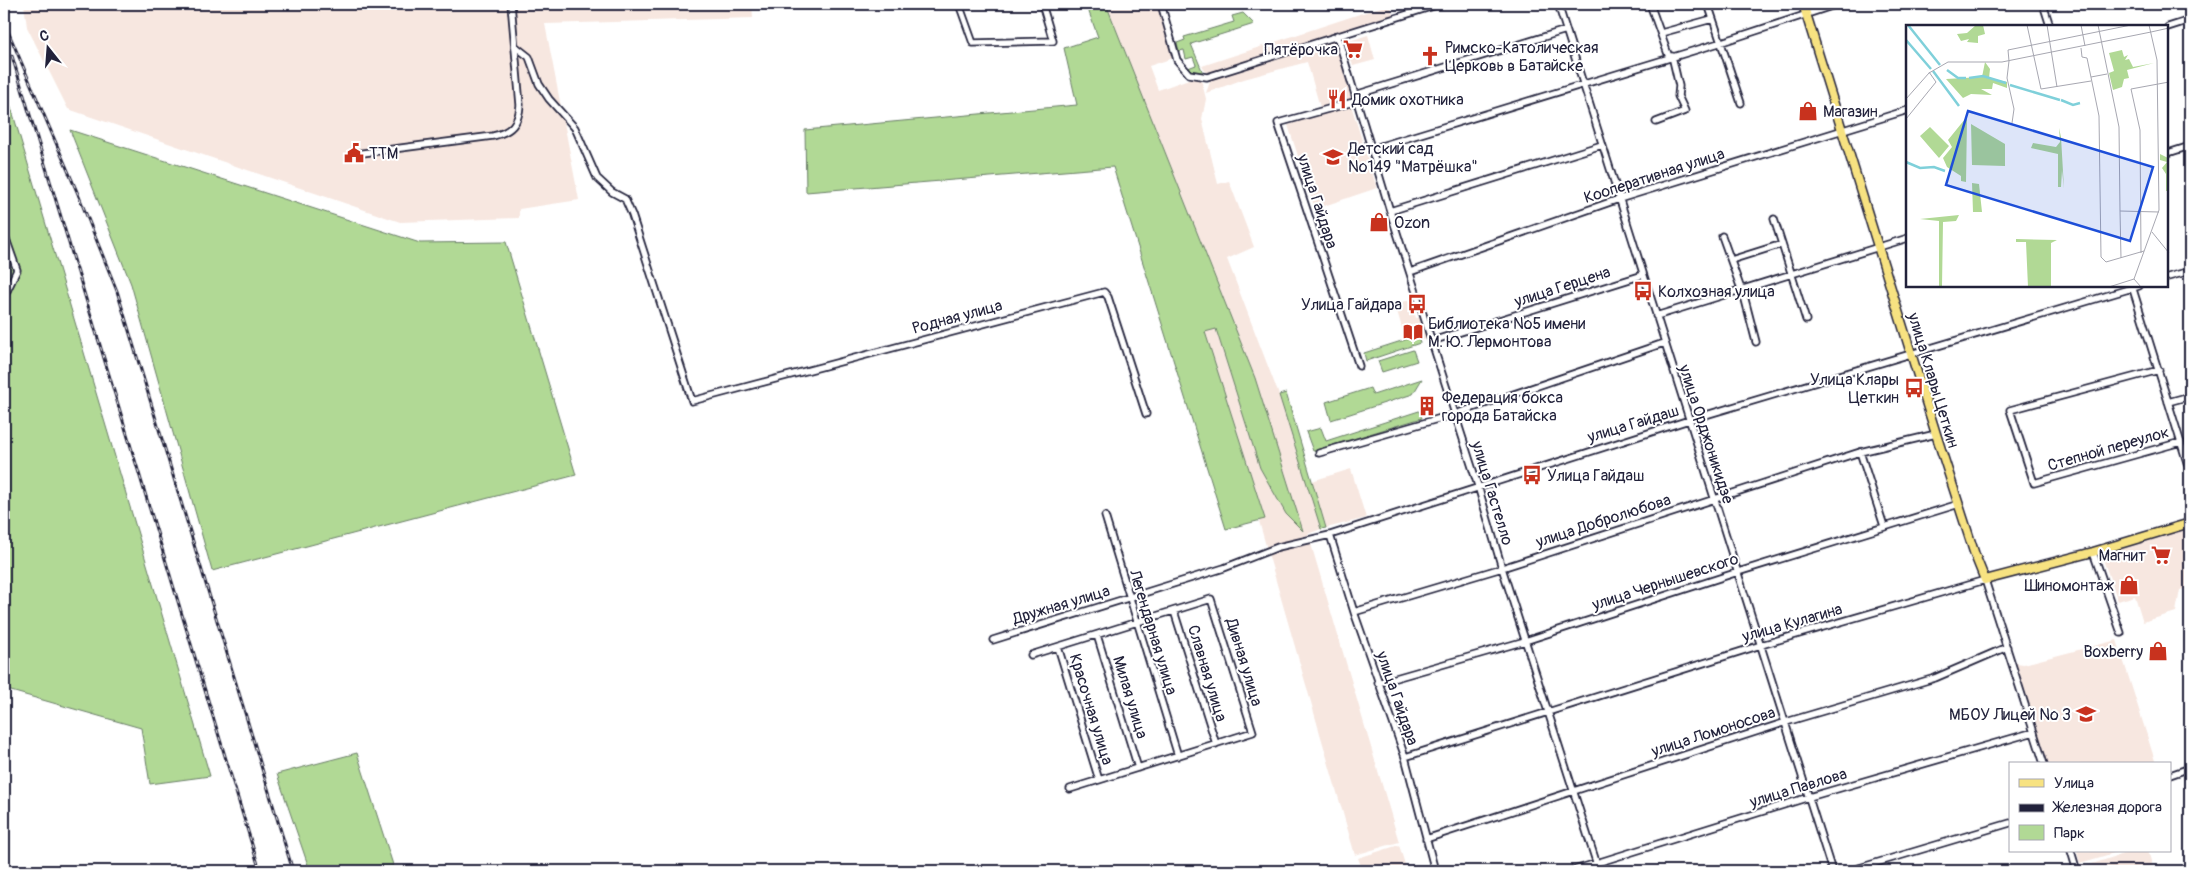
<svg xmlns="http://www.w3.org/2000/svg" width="2194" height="875" viewBox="0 0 2194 875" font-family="Pangolin,sans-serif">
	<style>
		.built { fill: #f7e7e0 }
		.green { fill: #b1d995; stroke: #6a7e68 }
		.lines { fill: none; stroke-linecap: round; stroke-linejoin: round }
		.stream { stroke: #5a8a9a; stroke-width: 1 }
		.minor-casing { stroke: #22223b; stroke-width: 9 }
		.major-casing { stroke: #22223b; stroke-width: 11 }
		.minor { stroke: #fff; stroke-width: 5.5 }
		.major { stroke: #f7e281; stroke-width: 8 }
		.rail-casing { stroke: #22223b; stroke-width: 3 }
		.rail { stroke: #fff; stroke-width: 1; stroke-dasharray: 4; stroke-linecap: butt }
		.labels { text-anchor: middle; stroke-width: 4; stroke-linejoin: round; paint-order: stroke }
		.poi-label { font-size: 16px; fill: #22223b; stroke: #fff; text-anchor: start }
		.street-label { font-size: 16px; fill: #22223b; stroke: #fff }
		.inset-river { fill: none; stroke: #7fd0da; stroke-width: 2.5 }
		.inset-road { fill: none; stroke: #a7a7b1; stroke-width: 1 }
		.view { fill: #1d4ed8; fill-opacity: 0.15; stroke: #1d4ed8; stroke-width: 2.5 }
		.inset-edge { fill: none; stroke: #22223b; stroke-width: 2.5 }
	</style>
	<rect width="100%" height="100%" fill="#fff"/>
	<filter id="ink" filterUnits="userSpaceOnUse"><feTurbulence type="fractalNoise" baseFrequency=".02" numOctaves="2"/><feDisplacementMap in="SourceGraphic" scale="10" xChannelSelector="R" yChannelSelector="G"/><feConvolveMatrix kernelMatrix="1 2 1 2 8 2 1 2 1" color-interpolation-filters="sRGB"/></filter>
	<g filter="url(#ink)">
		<!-- built -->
		<path class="built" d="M 24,4 L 752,4 L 753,18 L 545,24 L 579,200 L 519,209 L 519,218 L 400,222 L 68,109 L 27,27 Z
			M 1106,4 L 1157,4 L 1173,58 L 1149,66 L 1158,90 L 1200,75 L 1206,99 L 1202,119 L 1218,184 L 1229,181 L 1254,247 L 1227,259 L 1279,395 L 1321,529 L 1308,534 L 1399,842 L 1355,855 L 1268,553 L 1259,521 L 1265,518 L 1205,332 L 1216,329 L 1260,468 L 1286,514 L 1302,530 L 1255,378 Z
			M 1390,4 L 1394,4 L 1391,5 L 1393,15 L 1206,73 L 1202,66 Z
			M 1368,35 L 1375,60 L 1353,66 L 1346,42 Z
			M 1334,39 L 1352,100 L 1332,106 L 1320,107 L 1307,62 L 1244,79 L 1206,93 L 1211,79 Z
			M 1351,105 L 1377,188 L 1315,209 L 1288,125 Z
			M 1410,300 L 1416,318 L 1422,317 L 1430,338 L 1420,341 L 1415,324 L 1402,328 L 1395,304 Z
			M 1351,469 L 1366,518 L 1326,528 L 1312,481 Z
			M 2190,526 L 2190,587 L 2180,590 L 2176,612 L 2143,622 L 2135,596 L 2118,601 L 2101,554 Z
			M 2117,640 L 2156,764 L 2048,764 L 2016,663 L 2024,664 Z
			M 1399,845 L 1407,871 L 1363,871 L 1358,858 Z
			M 2077,851 L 2121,851 L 2080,863 Z
			M 2132,851 L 2148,851 L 2154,871 L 2084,871 L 2082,865 L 2086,866 Z"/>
		<!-- green -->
		<path class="green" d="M 1086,4 L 1106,4 L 1255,378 L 1303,531 L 1286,514 L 1260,468 L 1216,329 L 1205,332 L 1265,519 L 1226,529 L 1113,167 L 806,192 L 805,130 L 1077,105 L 1064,48 L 1098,37 Z
			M 1243,13 L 1254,24 L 1191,44 L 1203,73 C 1196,74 1193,73 1188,68 L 1196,65 L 1193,57 L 1186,59 L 1184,50 L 1179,51 L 1177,43 L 1185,40 L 1184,37 L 1234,22 L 1232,16 Z
			M 8,97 L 210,776 L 150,784 L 141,728 L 4,689 L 4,98 Z
			M 70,130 L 420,243 L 506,242 L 576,475 L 212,571 L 131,284 Z
			M 1417,336 L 1420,343 L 1366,361 L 1364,353 Z
			M 1413,350 L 1417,361 L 1382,372 L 1378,361 Z
			M 1422,379 L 1413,394 L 1331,420 L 1326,402 L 1370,388 L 1373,395 Z
			M 1286,393 L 1326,528 L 1321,529 L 1279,395 Z
			M 1419,411 L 1422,418 L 1313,451 L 1306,432 L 1321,428 L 1326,441 Z
			M 357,753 L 395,871 L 310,871 L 277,774 Z"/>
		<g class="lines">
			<!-- stream -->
			<path class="stream" d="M 1398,9 L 1418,4"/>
			<defs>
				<path id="minor" d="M 959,4 L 973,43 L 1053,41 L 1042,4
					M 1161,4 L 1177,60 L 1189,74 L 1207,77 L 1440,4
					M 1558,4 L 1832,871
					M 1650,4 L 1669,57
					M 1708,4 L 1741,103
					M 2043,4 L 2050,26
					M 2168,27 L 2190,20
					M 1661,33 L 1712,19
					M 1337,35 L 1390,211 L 1478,486 L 1502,568 L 1599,871
					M 515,46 L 529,57 L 539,84 L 549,99 L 575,128 L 597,178 L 612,192 L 625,199 L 632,215 L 692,401 L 1104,292 L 1108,297 L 1146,414
					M 1355,95 L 1566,30
					M 1357,101 L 1278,123 L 1359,366
					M 1656,122 L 1685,111 L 1678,96 L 1679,86 L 1672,56
					M 1371,149 L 1719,43 L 1838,4
					M 2168,153 L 2190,146
					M 355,154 L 493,136 C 511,132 519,123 520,105 L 511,4
					M 1390,211 L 1602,145
					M 1774,219 L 1806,320
					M 4,233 L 17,270 L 4,297
					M 1722,236 L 1741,289
					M 1731,260 L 1782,244
					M 1410,272 L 1619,199 L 1908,110
					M 2168,277 L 2190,271
					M 2132,286 L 2190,472
					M 1742,288 L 1756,342
					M 1656,316 L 1908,238
					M 1432,341 L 1643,275
					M 2159,370 L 2010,410 L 2034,483 L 2181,442
					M 2168,402 L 2190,396
					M 1860,452 L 1884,526
					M 1319,453 L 1455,414 L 1664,343
					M 1105,516 L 1178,756
					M 1330,535 L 1354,612 L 1405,757 L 1435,871
					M 2093,552 L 2121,633
					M 1174,611 L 1216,744
					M 1354,612 L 1502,568 L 1860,452 L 1936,434
					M 1097,635 L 1138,768
					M 993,640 L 1224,568 L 1278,547 L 1330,535 L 1689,420 L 2139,286
					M 1058,647 L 1099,780
					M 1031,655 L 1211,599 L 1253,732 L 1070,789
					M 1378,683 L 1525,641 L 1738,572 L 1959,504
					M 1405,757 L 1761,645 L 1985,580 L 2044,764
					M 2170,775 L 2190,768
					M 1426,839 L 1786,722 L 1935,678 L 2007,647
					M 2071,851 L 2077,871
					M 1571,871 L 1809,797 L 2034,732
					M 1849,871 L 2010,823"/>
				<path id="major" d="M 1803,4 L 1936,434 L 1975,555 L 1985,580 L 2093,552 L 2190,523"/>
			</defs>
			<!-- minor casing -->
			<use href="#minor" class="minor-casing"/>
			<!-- major casing -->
			<use href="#major" class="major-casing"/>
			<!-- minor -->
			<use href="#minor" class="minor"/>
			<!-- major -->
			<use href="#major" class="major"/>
			<defs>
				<path id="rail" d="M 4,22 L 78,194 L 117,291 L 293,871
					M 12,56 L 260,871"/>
			</defs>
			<!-- rail casing -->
			<use href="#rail" class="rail-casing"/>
			<!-- rail -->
			<use href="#rail" class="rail"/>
		</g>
	</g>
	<!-- icons -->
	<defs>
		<symbol id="supermarket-bare" viewBox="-9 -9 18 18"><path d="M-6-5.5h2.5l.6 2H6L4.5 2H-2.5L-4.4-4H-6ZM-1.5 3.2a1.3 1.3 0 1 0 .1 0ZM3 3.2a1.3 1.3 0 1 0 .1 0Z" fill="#c8321e" stroke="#fff" stroke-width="2.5" paint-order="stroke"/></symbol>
		<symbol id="church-bare" viewBox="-9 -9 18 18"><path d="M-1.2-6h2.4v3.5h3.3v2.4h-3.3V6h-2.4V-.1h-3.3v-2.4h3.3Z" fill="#c8321e" stroke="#fff" stroke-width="2.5" paint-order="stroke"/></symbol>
		<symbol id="restaurant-bare" viewBox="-9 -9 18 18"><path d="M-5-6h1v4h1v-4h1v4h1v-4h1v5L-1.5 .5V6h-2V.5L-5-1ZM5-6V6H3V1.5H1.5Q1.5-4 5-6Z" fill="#c8321e" stroke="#fff" stroke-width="2.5" paint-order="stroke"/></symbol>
		<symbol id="shop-bare" viewBox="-9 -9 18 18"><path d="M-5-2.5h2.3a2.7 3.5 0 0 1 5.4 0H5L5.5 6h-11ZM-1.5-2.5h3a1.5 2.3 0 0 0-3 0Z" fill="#c8321e" stroke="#fff" stroke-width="2.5" paint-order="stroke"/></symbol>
		<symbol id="civic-bare" viewBox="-9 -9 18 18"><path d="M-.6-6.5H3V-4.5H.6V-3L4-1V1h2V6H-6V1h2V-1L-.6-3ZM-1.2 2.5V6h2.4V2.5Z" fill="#c8321e" stroke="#fff" stroke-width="2.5" paint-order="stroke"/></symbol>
		<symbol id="school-bare" viewBox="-9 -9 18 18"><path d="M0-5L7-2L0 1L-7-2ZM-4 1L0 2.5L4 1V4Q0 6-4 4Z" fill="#c8321e" stroke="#fff" stroke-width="2.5" paint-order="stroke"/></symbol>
		<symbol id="bus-bare" viewBox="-9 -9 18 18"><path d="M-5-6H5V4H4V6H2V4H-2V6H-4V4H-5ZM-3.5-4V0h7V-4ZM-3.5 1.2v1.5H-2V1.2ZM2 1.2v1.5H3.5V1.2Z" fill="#c8321e" stroke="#fff" stroke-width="2.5" paint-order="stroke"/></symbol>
		<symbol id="library-bare" viewBox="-9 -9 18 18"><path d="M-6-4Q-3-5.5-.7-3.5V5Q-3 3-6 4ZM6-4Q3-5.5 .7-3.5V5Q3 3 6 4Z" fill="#c8321e" stroke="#fff" stroke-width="2.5" paint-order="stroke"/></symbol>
		<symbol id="building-bare" viewBox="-9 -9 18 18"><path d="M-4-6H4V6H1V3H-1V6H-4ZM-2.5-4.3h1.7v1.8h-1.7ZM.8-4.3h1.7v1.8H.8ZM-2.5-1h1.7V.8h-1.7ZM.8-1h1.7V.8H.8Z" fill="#c8321e" stroke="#fff" stroke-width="2.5" paint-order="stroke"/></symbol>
	</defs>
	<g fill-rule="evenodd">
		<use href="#supermarket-bare" x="1339" y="35" width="28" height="28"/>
		<use href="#church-bare" x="1416" y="42" width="28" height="28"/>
		<use href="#restaurant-bare" x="1323" y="85" width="28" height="28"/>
		<use href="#shop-bare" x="1794" y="97" width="28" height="28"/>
		<use href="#civic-bare" x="340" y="139" width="28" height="28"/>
		<use href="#school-bare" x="1319" y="143" width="28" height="28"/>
		<use href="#shop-bare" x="1365" y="208" width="28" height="28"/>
		<use href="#bus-bare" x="1629" y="277" width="28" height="28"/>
		<use href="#bus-bare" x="1403" y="290" width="28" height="28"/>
		<use href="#library-bare" x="1399" y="318" width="28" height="28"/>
		<use href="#bus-bare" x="1900" y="374" width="28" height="28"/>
		<use href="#building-bare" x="1413" y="392" width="28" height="28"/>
		<use href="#bus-bare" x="1518" y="461" width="28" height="28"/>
		<use href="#supermarket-bare" x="2147" y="541" width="28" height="28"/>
		<use href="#shop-bare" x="2115" y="571" width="28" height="28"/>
		<use href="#shop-bare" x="2144" y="637" width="28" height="28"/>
		<use href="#school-bare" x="2072" y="700" width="28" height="28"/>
	</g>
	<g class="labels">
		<!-- poi labels -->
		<g class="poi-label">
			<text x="1445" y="53">Римско-Католическая<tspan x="1445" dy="18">Церковь в Батайске</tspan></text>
			<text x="1338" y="55" text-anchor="end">Пятёрочка</text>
			<text x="1352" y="105">Домик охотника</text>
			<text x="1823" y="117">Магазин</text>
			<text x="1348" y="154">Детский сад<tspan x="1348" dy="18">№149 "Матрёшка"</tspan></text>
			<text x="369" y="159">ТТМ</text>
			<text x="1394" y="228">Ozon</text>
			<text x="1658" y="297">Колхозная улица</text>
			<text x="1402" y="310" text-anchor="end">Улица Гайдара</text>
			<text x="1428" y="329">Библиотека №5 имени<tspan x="1428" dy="18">М. Ю. Лермонтова</tspan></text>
			<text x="1899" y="385" text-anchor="end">Улица Клары<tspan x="1899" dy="18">Цеткин</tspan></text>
			<text x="1442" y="403">Федерация бокса<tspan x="1442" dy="18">города Батайска</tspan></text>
			<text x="1547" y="481">Улица Гайдаш</text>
			<text x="2146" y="561" text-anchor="end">Магнит</text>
			<text x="2114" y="591" text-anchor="end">Шиномонтаж</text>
			<text x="2143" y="657" text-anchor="end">Boxberry</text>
			<text x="2071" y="720" text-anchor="end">МБОУ Лицей № 3</text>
		</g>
		<!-- street labels -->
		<g class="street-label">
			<text transform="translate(1654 175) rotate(-18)" y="6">Кооперативная улица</text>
			<text transform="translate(1318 201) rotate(72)" y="6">улица Гайдара</text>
			<text transform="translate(1562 286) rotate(-18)" y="6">улица Герцена</text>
			<text transform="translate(957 316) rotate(-15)" y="6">Родная улица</text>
			<text transform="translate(1934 380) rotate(73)" y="6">улица Клары Цеткин</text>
			<text transform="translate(1633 423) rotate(-17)" y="6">улица Гайдаш</text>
			<text transform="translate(1707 434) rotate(72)" y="6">улица Орджоникидзе</text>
			<text transform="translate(2108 448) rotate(-16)" y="6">Степной переулок</text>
			<text transform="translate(1493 493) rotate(73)" y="6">улица Гастелло</text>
			<text transform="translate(1603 520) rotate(-18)" y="6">улица Добролюбова</text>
			<text transform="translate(1665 581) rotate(-18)" y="6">улица Чернышевского</text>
			<text transform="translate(1061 604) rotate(-17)" y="6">Дружная улица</text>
			<text transform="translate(1792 622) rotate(-16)" y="6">улица Кулагина</text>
			<text transform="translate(1154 632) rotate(73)" y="6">Легендарная улица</text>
			<text transform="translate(1245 662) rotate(73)" y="6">Дивная улица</text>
			<text transform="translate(1208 673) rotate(73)" y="6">Славная улица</text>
			<text transform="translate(1131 697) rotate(73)" y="6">Милая улица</text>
			<text transform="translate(1398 698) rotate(71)" y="6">улица Гайдара</text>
			<text transform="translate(1092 709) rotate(73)" y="6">Красочная улица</text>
			<text transform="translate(1713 731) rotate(-18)" y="6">улица Ломоносова</text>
			<text transform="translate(1798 787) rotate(-17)" y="6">улица Павлова</text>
		</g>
	</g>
	<!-- overview -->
	<g transform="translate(1906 25)">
		<rect width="262" height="262" fill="#fff"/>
		<path d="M 70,0 L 77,0 L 79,9 L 72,11 L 72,18 L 61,17 L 63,14 L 55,16 L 51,9 L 61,8 ZM 216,25 L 218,32 L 222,30 L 219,35 L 223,34 L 227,42 L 248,38 L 221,45 L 223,53 L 218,54 L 216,62 L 207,65 L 203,48 L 208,46 L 203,28 ZM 79,37 L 84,44 L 83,53 L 101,57 L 101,63 L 87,58 L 86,64 L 75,64 L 86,70 L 65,69 L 57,73 L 40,54 L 76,52 ZM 59,94 L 61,94 L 60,157 L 55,156 L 55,151 L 41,142 L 37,133 L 46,122 L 42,115 ZM 65,99 L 99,119 L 99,141 L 66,140 ZM 24,102 L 43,121 L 33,133 L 14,111 ZM 153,103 L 155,112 L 158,164 L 156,145 L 155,162 L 152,162 L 152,129 L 125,123 L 127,118 L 150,122 L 154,117 ZM 254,129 L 262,133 L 262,166 L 260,166 L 260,149 L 256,143 L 261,137 L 254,135 ZM 66,158 L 73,159 L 76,187 L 67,187 ZM 53,190 L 50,196 L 37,197 L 36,262 L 33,262 L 33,196 L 14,194 ZM 110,214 L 151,215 L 145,218 L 145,262 L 122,262 L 120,217 L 110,217 Z" fill="#b1d995"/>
		<path class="inset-river" d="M 2,0 L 34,40M 0,15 L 25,44M 41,45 L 52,53 L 60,53M 27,46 L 53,81M 63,53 L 77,51 L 100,58M 104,60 L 154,75M 155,75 L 167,80 L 174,78M 0,137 L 14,143 L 28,142 L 39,146"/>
		<path class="inset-road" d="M 121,0 L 135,64 L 185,56M 141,0 L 151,62M 175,0 L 179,21M 192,0 L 213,102 L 214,186 L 253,187M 245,7 L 263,3M 175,23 L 176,32 L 181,33 L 193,91 L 195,232 L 200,237 L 238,226M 103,36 L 101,53 L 108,84 L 106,98M 103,36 L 102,25 L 225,0M 185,52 L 201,49M 0,74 L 23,48 L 42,37 L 96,37 L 245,7M 0,94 L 30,57 L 23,47M 214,186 L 215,233M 246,207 L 263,228M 235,228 L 234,105 L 225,64 L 263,57M 203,262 L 228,254M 235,262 L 228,254 L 253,185 L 251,35 L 243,0"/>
		<path class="view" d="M 62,86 L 247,142 L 224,216 L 40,160 Z"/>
		<rect width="262" height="262" class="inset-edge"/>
	</g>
	<!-- margin -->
	<rect width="2194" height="875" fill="none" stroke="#fff" stroke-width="20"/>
	<rect x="10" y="10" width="2174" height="855" fill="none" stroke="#22223b" stroke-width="2" filter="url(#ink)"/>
	<!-- legend -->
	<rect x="2009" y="762" width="162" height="90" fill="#ffffff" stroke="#a7a7b1"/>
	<rect x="2019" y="779" width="25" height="8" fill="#f7e281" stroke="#a7a7b1"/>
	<text x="2054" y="788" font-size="15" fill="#22223b">Улица</text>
	<rect x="2019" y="804" width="25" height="8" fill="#22223b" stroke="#a7a7b1"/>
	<text x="2054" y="812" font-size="15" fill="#22223b">Железная дорога</text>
	<rect x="2019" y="825" width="25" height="15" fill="#b1d995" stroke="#a7a7b1"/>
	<text x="2054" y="838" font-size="15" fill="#22223b">Парк</text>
	<!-- north arrow -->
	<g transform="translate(48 48) rotate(343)" stroke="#ffffff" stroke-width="4" paint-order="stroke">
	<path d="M0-4L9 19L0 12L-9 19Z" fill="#22223b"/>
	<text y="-8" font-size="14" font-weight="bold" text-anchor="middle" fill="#22223b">С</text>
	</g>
</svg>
